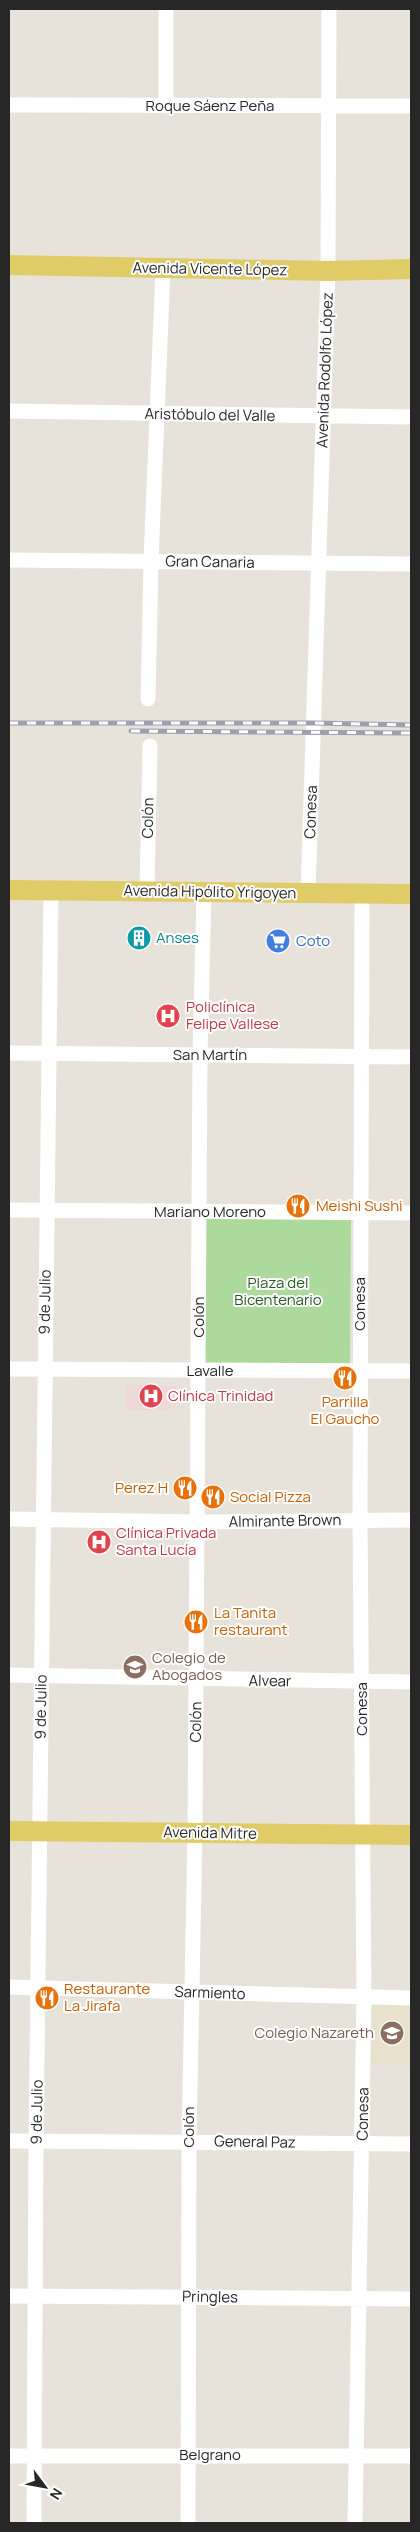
<svg xmlns="http://www.w3.org/2000/svg" width="420" height="2532" viewBox="0 0 420 2532" font-family="Manrope,sans-serif">
	<style>
		.education { fill: #e8e1cb }
		.medical { fill: #eed8d8 }
		.green { fill: #acd99c }
		.lines { fill: none; stroke-linecap: round; stroke-linejoin: round }
		.minor { stroke: #fff; stroke-width: 15 }
		.major { stroke: #e0cc67; stroke-width: 20 }
		.rail-casing { stroke: #9e9faf; stroke-width: 5 }
		.rail { stroke: #fff; stroke-width: 3; stroke-dasharray: 9; stroke-linecap: butt }
		.labels { text-anchor: middle; stroke-width: 4; stroke-linejoin: round; paint-order: stroke }
		.street-label { font-size: 15px; fill: #272727; stroke: #fff }
		.culture-label { font-size: 15px; fill: #0d838f; stroke: #fff; text-anchor: start }
		.shop-label { font-size: 15px; fill: #366cbe; stroke: #fff; text-anchor: start }
		.health-label { font-size: 15px; fill: #be3a42; stroke: #fff; text-anchor: start }
		.food-label { font-size: 15px; fill: #c56008; stroke: #fff; text-anchor: start }
		.park-label { font-size: 15px; fill: #285a20; stroke: #fff }
		.education-label { font-size: 15px; fill: #785e54; stroke: #fff; text-anchor: start }
	</style>
	<rect width="100%" height="100%" fill="#e8e3da"/>
	<!-- education -->
	<path class="education" d="M 373,2001 L 411,2002 L 411,2065 L 371,2064 Z"/>
	<!-- medical -->
	<path class="medical" d="M 126,1385 L 176,1386 L 176,1407 L 172,1407 L 172,1410 L 126,1410 Z"/>
	<!-- green -->
	<path class="green" d="M 201,1218 L 351,1220 L 350,1365 L 200,1364 Z"/>
	<g class="lines">
		<!-- minor -->
		<path class="minor" d="M 9,105 L 411,106
			M 166,106 L 166,9
			M 9,411 L 411,417
			M 9,560 L 411,564
			M 148,699 L 151,561 L 163,269
			M 147,890 L 150,746
			M 308,893 L 328,271 L 329,9
			M 9,1053 L 411,1057
			M 9,1210 L 411,1213
			M 9,1369 L 411,1371
			M 9,1519 L 198,1522 L 411,1520
			M 9,1675 L 411,1682
			M 9,1987 L 411,1998
			M 9,2141 L 411,2144
			M 9,2296 L 411,2299
			M 9,2456 L 411,2456
			M 34,2523 L 36,2140 L 51,890
			M 188,2523 L 189,2141 L 195,1833 L 200,1055 L 204,892
			M 355,2523 L 364,1997 L 360,1519 L 362,894"/>
		<!-- major -->
		<path class="major" d="M 9,265 L 328,271 L 411,269
			M 9,890 L 411,894
			M 9,1831 L 411,1835"/>
		<defs>
			<path id="rail" d="M 9,723 L 314,723 L 411,725
				M 131,731 L 411,733"/>
		</defs>
		<!-- rail casing -->
		<use href="#rail" class="rail-casing"/>
		<!-- rail -->
		<use href="#rail" class="rail"/>
	</g>
	<!-- icons -->
	<defs>
		<symbol id="building-disc" viewBox="-11 -11 22 22"><circle r="9.5" fill="#0f9aa8" stroke="#fff"/><path d="M-4-6H4V6H1V3H-1V6H-4ZM-2.5-4.3h1.7v1.8h-1.7ZM.8-4.3h1.7v1.8H.8ZM-2.5-1h1.7V.8h-1.7ZM.8-1h1.7V.8H.8Z" fill="#fff"/></symbol>
		<symbol id="supermarket-disc" viewBox="-11 -11 22 22"><circle r="9.5" fill="#3f7fe0" stroke="#fff"/><path d="M-6-5.5h2.5l.6 2H6L4.5 2H-2.5L-4.4-4H-6ZM-1.5 3.2a1.3 1.3 0 1 0 .1 0ZM3 3.2a1.3 1.3 0 1 0 .1 0Z" fill="#fff"/></symbol>
		<symbol id="hospital-disc" viewBox="-11 -11 22 22"><circle r="9.5" fill="#e0444e" stroke="#fff"/><path d="M-5-5h3v3.5h4V-5h3V5h-3V1.5h-4V5h-3Z" fill="#fff"/></symbol>
		<symbol id="restaurant-disc" viewBox="-11 -11 22 22"><circle r="9.5" fill="#e8710a" stroke="#fff"/><path d="M-5-6h1v4h1v-4h1v4h1v-4h1v5L-1.5 .5V6h-2V.5L-5-1ZM5-6V6H3V1.5H1.5Q1.5-4 5-6Z" fill="#fff"/></symbol>
		<symbol id="university-disc" viewBox="-11 -11 22 22"><circle r="9.5" fill="#8d6e63" stroke="#fff"/><path d="M0-5L7-2L0 1L-7-2ZM-4 1L0 2.5L4 1V4Q0 6-4 4Z" fill="#fff"/></symbol>
		<symbol id="school-disc" viewBox="-11 -11 22 22"><circle r="9.5" fill="#8d6e63" stroke="#fff"/><path d="M0-5L7-2L0 1L-7-2ZM-4 1L0 2.5L4 1V4Q0 6-4 4Z" fill="#fff"/></symbol>
	</defs>
	<g fill-rule="evenodd">
		<use href="#building-disc" x="125" y="924" width="28" height="28"/>
		<use href="#supermarket-disc" x="264" y="927" width="28" height="28"/>
		<use href="#hospital-disc" x="154" y="1002" width="28" height="28"/>
		<use href="#restaurant-disc" x="284" y="1192" width="28" height="28"/>
		<use href="#restaurant-disc" x="331" y="1364" width="28" height="28"/>
		<use href="#hospital-disc" x="137" y="1382" width="28" height="28"/>
		<use href="#restaurant-disc" x="171" y="1474" width="28" height="28"/>
		<use href="#restaurant-disc" x="199" y="1483" width="28" height="28"/>
		<use href="#hospital-disc" x="85" y="1528" width="28" height="28"/>
		<use href="#restaurant-disc" x="182" y="1608" width="28" height="28"/>
		<use href="#university-disc" x="121" y="1653" width="28" height="28"/>
		<use href="#restaurant-disc" x="33" y="1984" width="28" height="28"/>
		<use href="#school-disc" x="378" y="2019" width="28" height="28"/>
	</g>
	<g class="labels">
		<!-- street labels -->
		<g class="street-label">
			<text x="210" y="111">Roque Sáenz Peña</text>
			<text transform="translate(210 269) rotate(1)" y="5">Avenida Vicente López</text>
			<text transform="translate(325 370) rotate(-88)" y="5">Avenida Rodolfo López</text>
			<text transform="translate(210 415) rotate(1)" y="5">Aristóbulo del Valle</text>
			<text transform="translate(210 562) rotate(1)" y="5">Gran Canaria</text>
			<text transform="translate(311 812) rotate(-88)" y="5">Conesa</text>
			<text transform="translate(148 818) rotate(-89)" y="5">Colón</text>
			<text transform="translate(210 892) rotate(1)" y="5">Avenida Hipólito Yrigoyen</text>
			<text x="210" y="1060">San Martín</text>
			<text x="210" y="1217">Mariano Moreno</text>
			<text transform="translate(45 1302) rotate(-89)" y="5">9 de Julio</text>
			<text transform="translate(360 1304) rotate(-90)" y="5">Conesa</text>
			<text transform="translate(199 1317) rotate(-90)" y="5">Colón</text>
			<text x="210" y="1376">Lavalle</text>
			<text transform="translate(285 1521) rotate(-1)" y="5">Almirante Brown</text>
			<text transform="translate(270 1681) rotate(1)" y="5">Alvear</text>
			<text transform="translate(41 1707) rotate(-89)" y="5">9 de Julio</text>
			<text transform="translate(362 1709) rotate(-90)" y="5">Conesa</text>
			<text transform="translate(196 1722) rotate(-89)" y="5">Colón</text>
			<text transform="translate(210 1833) rotate(1)" y="5">Avenida Mitre</text>
			<text transform="translate(210 1993) rotate(2)" y="5">Sarmiento</text>
			<text transform="translate(37 2112) rotate(-89)" y="5">9 de Julio</text>
			<text transform="translate(363 2114) rotate(-89)" y="5">Conesa</text>
			<text transform="translate(189 2127) rotate(-90)" y="5">Colón</text>
			<text transform="translate(255 2142) rotate(1)" y="5">General Paz</text>
			<text transform="translate(210 2297) rotate(1)" y="5">Pringles</text>
			<text x="210" y="2460">Belgrano</text>
		</g>
		<!-- culture labels -->
		<g class="culture-label">
			<text x="156" y="943">Anses</text>
		</g>
		<!-- shop labels -->
		<g class="shop-label">
			<text x="296" y="946">Coto</text>
		</g>
		<!-- health labels -->
		<g class="health-label">
			<text x="186" y="1012">Policlínica<tspan x="186" dy="17">Felipe Vallese</tspan></text>
			<text x="168" y="1401">Clínica Trinidad</text>
			<text x="116" y="1538">Clínica Privada<tspan x="116" dy="17">Santa Lucía</tspan></text>
		</g>
		<!-- food labels -->
		<g class="food-label">
			<text x="316" y="1211">Meishi Sushi</text>
			<text x="345" y="1407" text-anchor="middle">Parrilla<tspan x="345" dy="17">El Gaucho</tspan></text>
			<text x="168" y="1493" text-anchor="end">Perez H</text>
			<text x="230" y="1502">Social Pizza</text>
			<text x="214" y="1618">La Tanita<tspan x="214" dy="17">restaurant</tspan></text>
			<text x="64" y="1994">Restaurante<tspan x="64" dy="17">La Jirafa</tspan></text>
		</g>
		<!-- park labels -->
		<g class="park-label">
			<text x="278" y="1288">Plaza del<tspan x="278" dy="17">Bicentenario</tspan></text>
		</g>
		<!-- education labels -->
		<g class="education-label">
			<text x="152" y="1663">Colegio de<tspan x="152" dy="17">Abogados</tspan></text>
			<text x="374" y="2038" text-anchor="end">Colegio Nazareth</text>
		</g>
	</g>
	<!-- border -->
	<rect width="420" height="2532" fill="none" stroke="#272727" stroke-width="20"/>
	<!-- north arrow -->
	<g transform="translate(45 2487) rotate(122)" stroke="#ffffff" stroke-width="4" paint-order="stroke">
	<path d="M0-4L9 19L0 12L-9 19Z" fill="#272727"/>
	<text y="-8" font-size="14" font-weight="bold" text-anchor="middle" fill="#272727">N</text>
	</g>
</svg>
